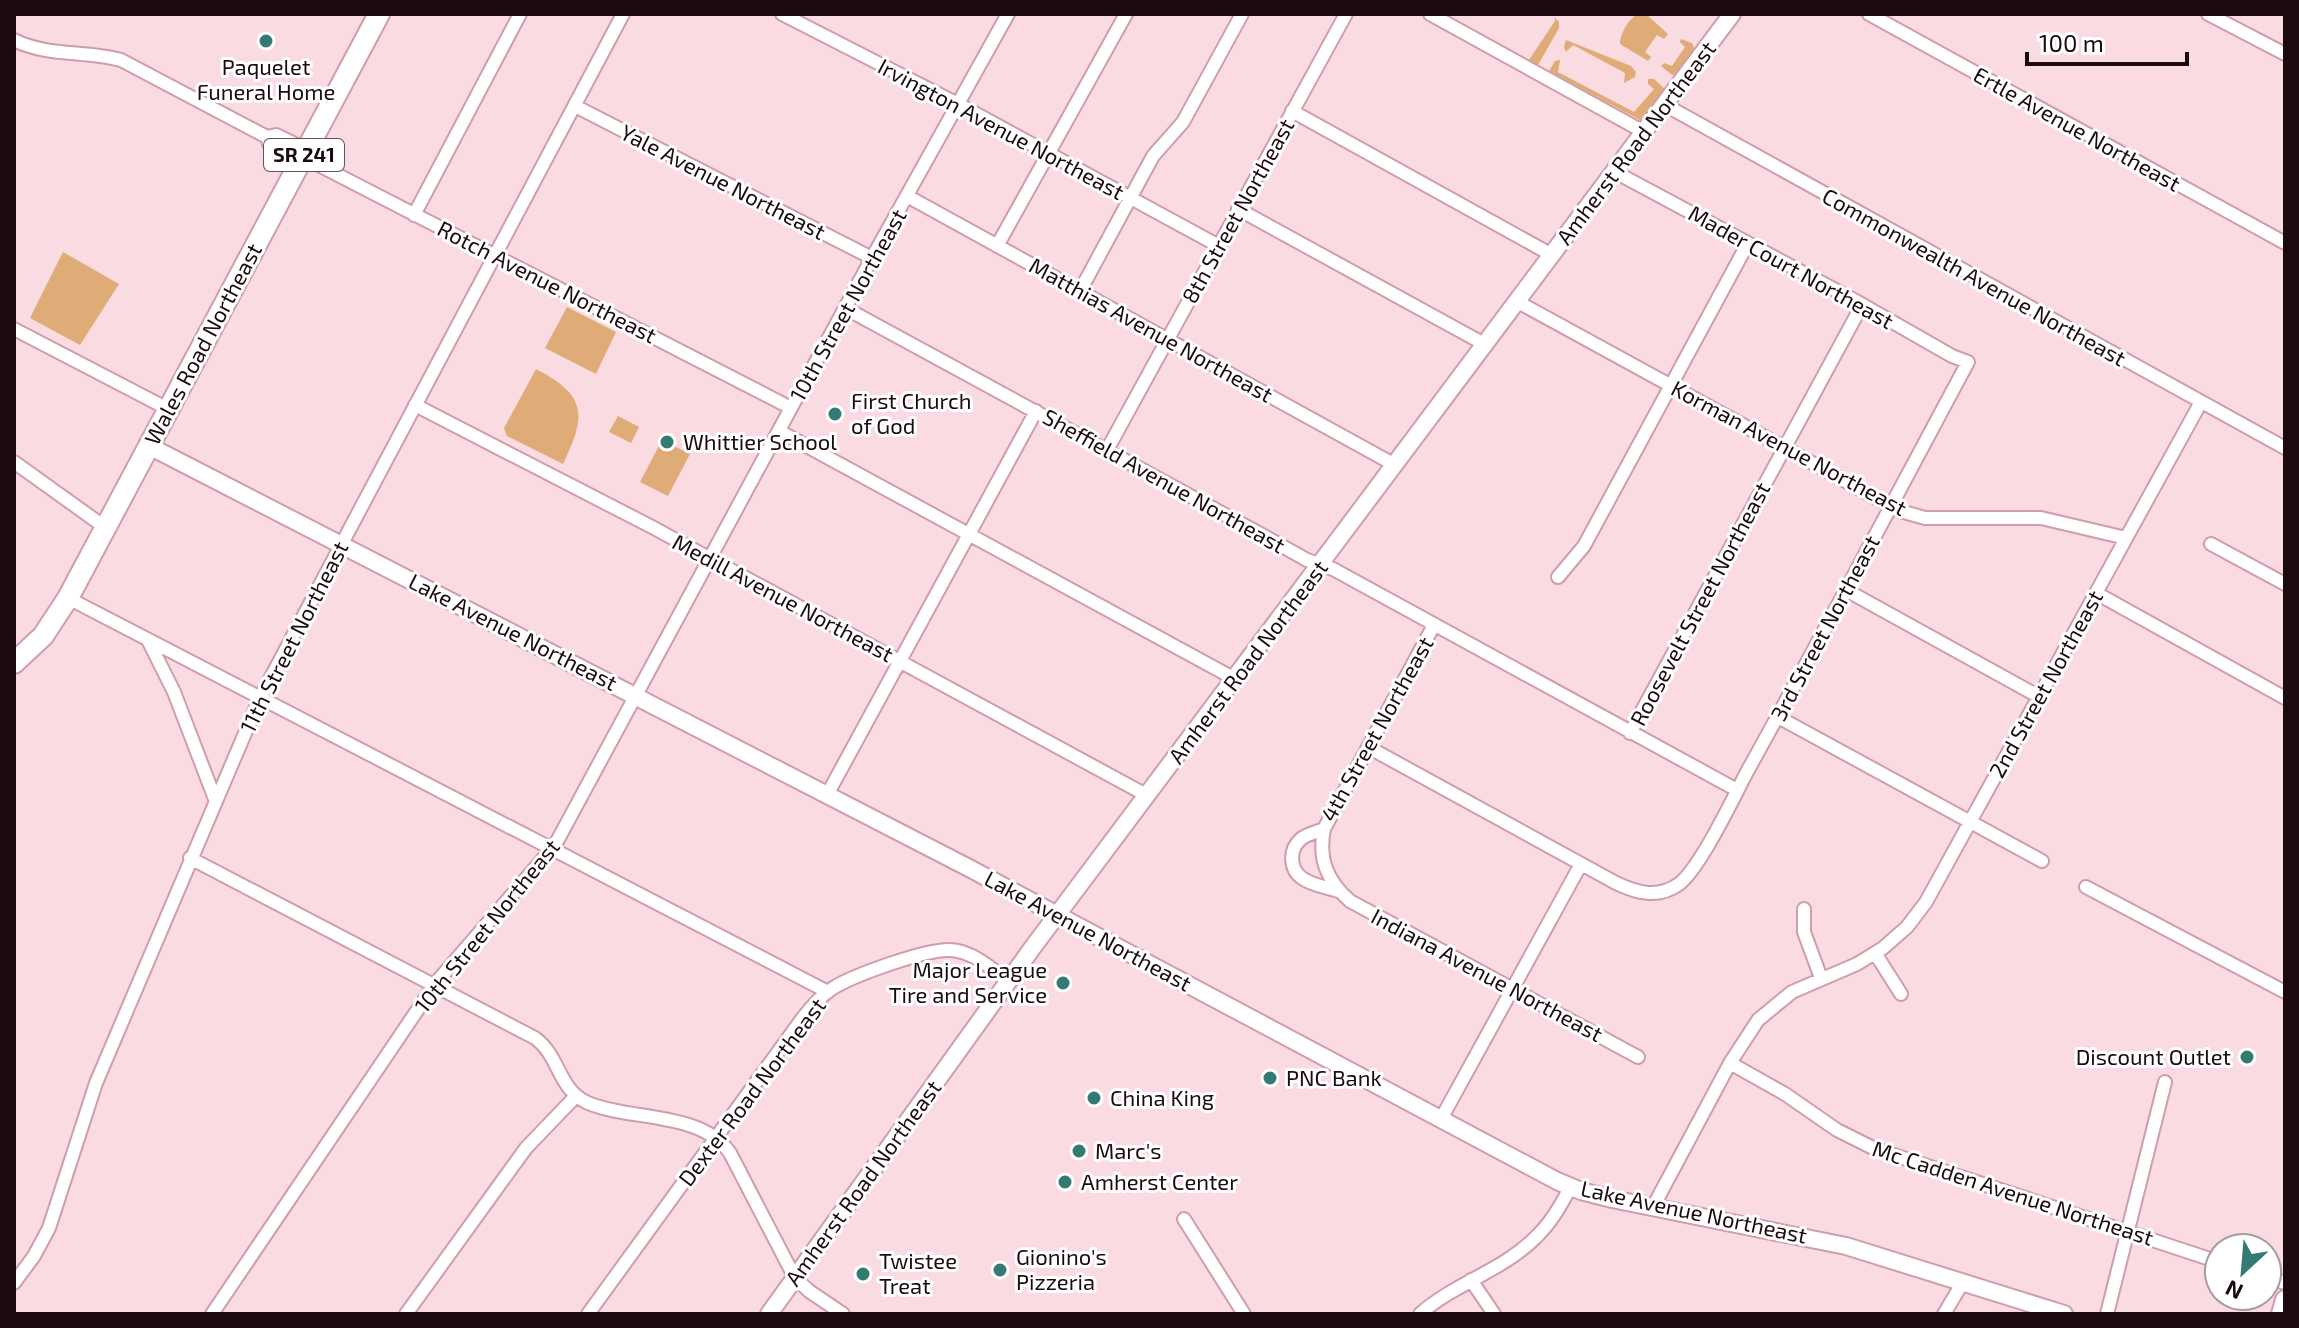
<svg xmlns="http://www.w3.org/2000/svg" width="2299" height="1328" viewBox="0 0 2299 1328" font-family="'Exo 2',sans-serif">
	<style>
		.green { fill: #dfab77 }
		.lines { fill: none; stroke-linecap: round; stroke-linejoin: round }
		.minor-casing { stroke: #cf9ea8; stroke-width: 16 }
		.tertiary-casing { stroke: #cf9ea8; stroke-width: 20 }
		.secondary-casing { stroke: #cf9ea8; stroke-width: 22 }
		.primary-casing { stroke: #cf9ea8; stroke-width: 24 }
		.minor { stroke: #fff; stroke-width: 12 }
		.tertiary { stroke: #fff; stroke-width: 16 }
		.secondary { stroke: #fff; stroke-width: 18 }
		.primary { stroke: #fff; stroke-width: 20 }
		.poi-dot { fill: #337a72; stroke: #fff; stroke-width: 3 }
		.labels { text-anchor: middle; stroke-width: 6; stroke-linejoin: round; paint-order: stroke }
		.shield { fill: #fff; stroke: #5f5457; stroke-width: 2 }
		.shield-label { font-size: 20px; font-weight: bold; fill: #1b0b0f }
		.poi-label { font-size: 22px; fill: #1b0b0f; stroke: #fff; text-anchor: start }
		.street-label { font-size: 22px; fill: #1b0b0f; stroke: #fff }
	</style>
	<rect width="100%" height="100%" fill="#fadbe1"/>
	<!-- green -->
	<path class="green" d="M 1638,14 L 1647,15 L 1668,34 L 1664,39 L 1657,35 L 1645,52 L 1651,57 L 1648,61 L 1620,44 C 1620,34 1629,18 1638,14 Z
		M 1554,17 L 1559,22 L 1559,28 L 1538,65 L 1529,60 L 1555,21 Z
		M 1681,39 L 1692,43 L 1695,49 L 1676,74 L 1672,75 L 1661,66 L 1664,63 L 1672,66 L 1685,47 L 1680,42 Z
		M 1566,40 L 1631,66 L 1636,72 L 1635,77 L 1624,83 L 1625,73 L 1573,45 L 1566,52 L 1564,47 Z
		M 1560,60 L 1558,72 L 1634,112 L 1654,89 L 1648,84 L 1648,79 L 1654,79 L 1665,89 L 1640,120 L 1549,71 L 1555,61 Z
		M 63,252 L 119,284 L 80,345 L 30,318 Z
		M 567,307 L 616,332 L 596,374 L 545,348 Z
		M 536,369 C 588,396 586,416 563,464 L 507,436 L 504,428 Z
		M 618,416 L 639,427 L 631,443 L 609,432 Z
		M 662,440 L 690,454 L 668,496 L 640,482 Z"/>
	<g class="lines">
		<defs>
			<path id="minor" d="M 782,14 L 958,104 L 1219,246
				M 1430,14 L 1644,132
				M 1869,14 L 2285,243
				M 2208,14 L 2285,54
				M 14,40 C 48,57 85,50 121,60 L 267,137 L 269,144 L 299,163
				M 1665,105 L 2285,448
				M 575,106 L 872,258
				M 1292,111 L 1552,255
				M 267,137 L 276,135 L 307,150
				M 303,157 L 791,408
				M 907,196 L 1395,465
				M 1238,209 L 1486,345
				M 414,215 L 520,14
				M 997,246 L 1126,14
				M 1080,291 L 1153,156 L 1183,122 L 1242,14
				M 1518,302 L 1900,511 L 1925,518 L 2041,518 L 2126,538
				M 845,308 L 1273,541 L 1307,560 L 1333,569 L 1737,790
				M 14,329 L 168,409
				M 415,405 L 652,527 L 1148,796
				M 779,431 L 1235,679
				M 1107,450 L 1346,14
				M 14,462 L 106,528
				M 2211,544 L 2285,584
				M 1558,577 L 1584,546 L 1748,243
				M 1846,590 L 2038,696
				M 2096,593 L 2285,698
				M 68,598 L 828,992
				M 148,640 L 174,692 L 215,799
				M 1778,717 L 2042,861
				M 1630,733 L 1862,305
				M 1368,747 L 1616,883 C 1637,893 1658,899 1679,884 C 1701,867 1734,796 1748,770 C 1823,635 1895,498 1968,362 L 1952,356 L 1854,300 L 1615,172
				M 827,795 L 1036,411
				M 1324,829 C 1318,859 1327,881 1350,901 L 1638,1057
				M 190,858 L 535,1038 C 560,1056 558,1090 588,1103 C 631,1121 701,1111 730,1153 L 795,1278 L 809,1291 L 843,1314
				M 2086,887 L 2285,992
				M 1338,891 C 1326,887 1311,885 1302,878 C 1289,869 1289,849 1301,839 C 1307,834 1317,832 1324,829 L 1434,625
				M 1804,909 L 1804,932 L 1821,978
				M 1875,953 L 1901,994
				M 1730,1063 L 1785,1094 L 1837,1130 L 1873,1148 L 2219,1262
				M 1441,1119 L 1581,864
				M 1653,1207 L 1730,1063 L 1758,1020 L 1792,992 L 1857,964 L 1883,948 L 1907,927 L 1926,902 L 2201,402
				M 1184,1219 L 1244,1314
				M 2267,1277 L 2285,1283
				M 1471,1280 L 1494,1314
				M 14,1283 L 34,1256 L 49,1228 L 96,1083 L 260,698 L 623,14
				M 212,1314 L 435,984 L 555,845 L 872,258 L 1008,14
				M 406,1314 L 526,1148 L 576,1096
				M 588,1314 L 802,1019 C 811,1008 820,996 833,988 C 854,975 926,949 950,950 C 973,951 992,969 1009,982
				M 1420,1314 C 1455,1283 1502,1271 1535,1238 C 1551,1223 1561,1205 1571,1186
				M 1944,1314 L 1963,1282
				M 2107,1314 L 2165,1082"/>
			<path id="tertiary" d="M 149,446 L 969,868 L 1557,1181 L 1581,1191 L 1612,1199 L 1846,1246 L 2064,1314
				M 769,1314 L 1033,947 L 1732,14"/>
			<path id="secondary" d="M 2281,1314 L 2285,1300"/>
			<path id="primary" d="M 14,663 L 43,636 L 68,598 L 379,14"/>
		</defs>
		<!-- minor casing -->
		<use href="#minor" class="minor-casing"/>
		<!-- tertiary casing -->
		<use href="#tertiary" class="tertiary-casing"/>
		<!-- secondary casing -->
		<use href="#secondary" class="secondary-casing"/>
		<!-- primary casing -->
		<use href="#primary" class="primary-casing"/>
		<!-- minor -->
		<use href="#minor" class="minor"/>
		<!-- tertiary -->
		<use href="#tertiary" class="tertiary"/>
		<!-- secondary -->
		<use href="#secondary" class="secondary"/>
		<!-- primary -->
		<use href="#primary" class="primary"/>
	</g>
	<!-- markers -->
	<g class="poi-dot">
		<circle cx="266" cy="41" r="8"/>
		<circle cx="835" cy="414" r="8"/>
		<circle cx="667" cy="442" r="8"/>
		<circle cx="1063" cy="983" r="8"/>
		<circle cx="2247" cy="1057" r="8"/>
		<circle cx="1270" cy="1078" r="8"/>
		<circle cx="1094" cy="1098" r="8"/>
		<circle cx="1079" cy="1151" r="8"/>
		<circle cx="1065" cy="1182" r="8"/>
		<circle cx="1000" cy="1270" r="8"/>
		<circle cx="863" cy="1274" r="8"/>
	</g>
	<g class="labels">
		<!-- shield labels -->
		<rect class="shield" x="264" y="139" width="80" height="32" rx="6"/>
		<g class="shield-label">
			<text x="304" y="162">SR 241</text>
		</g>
		<!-- poi labels -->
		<g class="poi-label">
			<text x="266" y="75" text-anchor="middle">Paquelet<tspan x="266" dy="25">Funeral Home</tspan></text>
			<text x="851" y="409">First Church<tspan x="851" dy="25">of God</tspan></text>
			<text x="683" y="450">Whittier School</text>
			<text x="1047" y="978" text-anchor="end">Major League<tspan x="1047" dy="25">Tire and Service</tspan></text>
			<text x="2231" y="1065" text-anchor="end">Discount Outlet</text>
			<text x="1286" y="1086">PNC Bank</text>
			<text x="1110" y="1106">China King</text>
			<text x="1095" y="1159">Marc's</text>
			<text x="1081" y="1190">Amherst Center</text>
			<text x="1016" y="1265">Gionino's<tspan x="1016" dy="25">Pizzeria</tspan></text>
			<text x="879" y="1269">Twistee<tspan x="879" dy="25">Treat</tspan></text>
		</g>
		<!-- street labels -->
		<g class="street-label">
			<text transform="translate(1001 129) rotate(28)" y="8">Irvington Avenue Northeast</text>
			<text transform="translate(2077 129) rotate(29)" y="8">Ertle Avenue Northeast</text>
			<text transform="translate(1636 143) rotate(-53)" y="8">Amherst Road Northeast</text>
			<text transform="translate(723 182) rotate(27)" y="8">Yale Avenue Northeast</text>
			<text transform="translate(1238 211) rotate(-61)" y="8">8th Street Northeast</text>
			<text transform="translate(1791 267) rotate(29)" y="8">Mader Court Northeast</text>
			<text transform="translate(1974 277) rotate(29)" y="8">Commonwealth Avenue Northeast</text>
			<text transform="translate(547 282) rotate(27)" y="8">Rotch Avenue Northeast</text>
			<text transform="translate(848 305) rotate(-61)" y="8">10th Street Northeast</text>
			<text transform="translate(1151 330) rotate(29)" y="8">Matthias Avenue Northeast</text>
			<text transform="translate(203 344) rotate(-62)" y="8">Wales Road Northeast</text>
			<text transform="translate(1789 448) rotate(28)" y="8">Korman Avenue Northeast</text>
			<text transform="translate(1164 481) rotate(29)" y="8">Sheffield Avenue Northeast</text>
			<text transform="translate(783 598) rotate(28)" y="8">Medill Avenue Northeast</text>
			<text transform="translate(1700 604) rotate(-62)" y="8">Roosevelt Street Northeast</text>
			<text transform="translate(1825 628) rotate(-62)" y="8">3rd Street Northeast</text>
			<text transform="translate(513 632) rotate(27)" y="8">Lake Avenue Northeast</text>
			<text transform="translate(294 637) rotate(-63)" y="8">11th Street Northeast</text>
			<text transform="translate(1248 662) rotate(-53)" y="8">Amherst Road Northeast</text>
			<text transform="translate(2046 684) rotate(-61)" y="8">2nd Street Northeast</text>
			<text transform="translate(1377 729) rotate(-61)" y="8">4th Street Northeast</text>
			<text transform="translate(487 926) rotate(-51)" y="8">10th Street Northeast</text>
			<text transform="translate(1088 931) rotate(28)" y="8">Lake Avenue Northeast</text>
			<text transform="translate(1487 975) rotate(28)" y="8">Indiana Avenue Northeast</text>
			<text transform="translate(752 1092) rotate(-53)" y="8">Dexter Road Northeast</text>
			<text transform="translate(863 1183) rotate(-54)" y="8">Amherst Road Northeast</text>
			<text transform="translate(2013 1193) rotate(18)" y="8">Mc Cadden Avenue Northeast</text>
			<text transform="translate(1694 1212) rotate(12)" y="8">Lake Avenue Northeast</text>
		</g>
	</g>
	<!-- border -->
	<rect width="2299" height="1328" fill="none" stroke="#1b0b0f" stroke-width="32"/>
	<!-- north arrow -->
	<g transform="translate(2243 1272) rotate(206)"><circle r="38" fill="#ffffff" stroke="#a49d9f" stroke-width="2"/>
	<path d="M0-6L14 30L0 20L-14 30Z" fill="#337a72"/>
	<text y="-12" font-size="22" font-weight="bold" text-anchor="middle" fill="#1b0b0f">N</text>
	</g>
	<!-- scale -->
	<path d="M2027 52v12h160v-12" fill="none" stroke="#1b0b0f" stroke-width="4"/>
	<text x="2039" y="52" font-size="24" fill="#1b0b0f" stroke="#ffffff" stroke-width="6" paint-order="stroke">100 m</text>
</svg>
